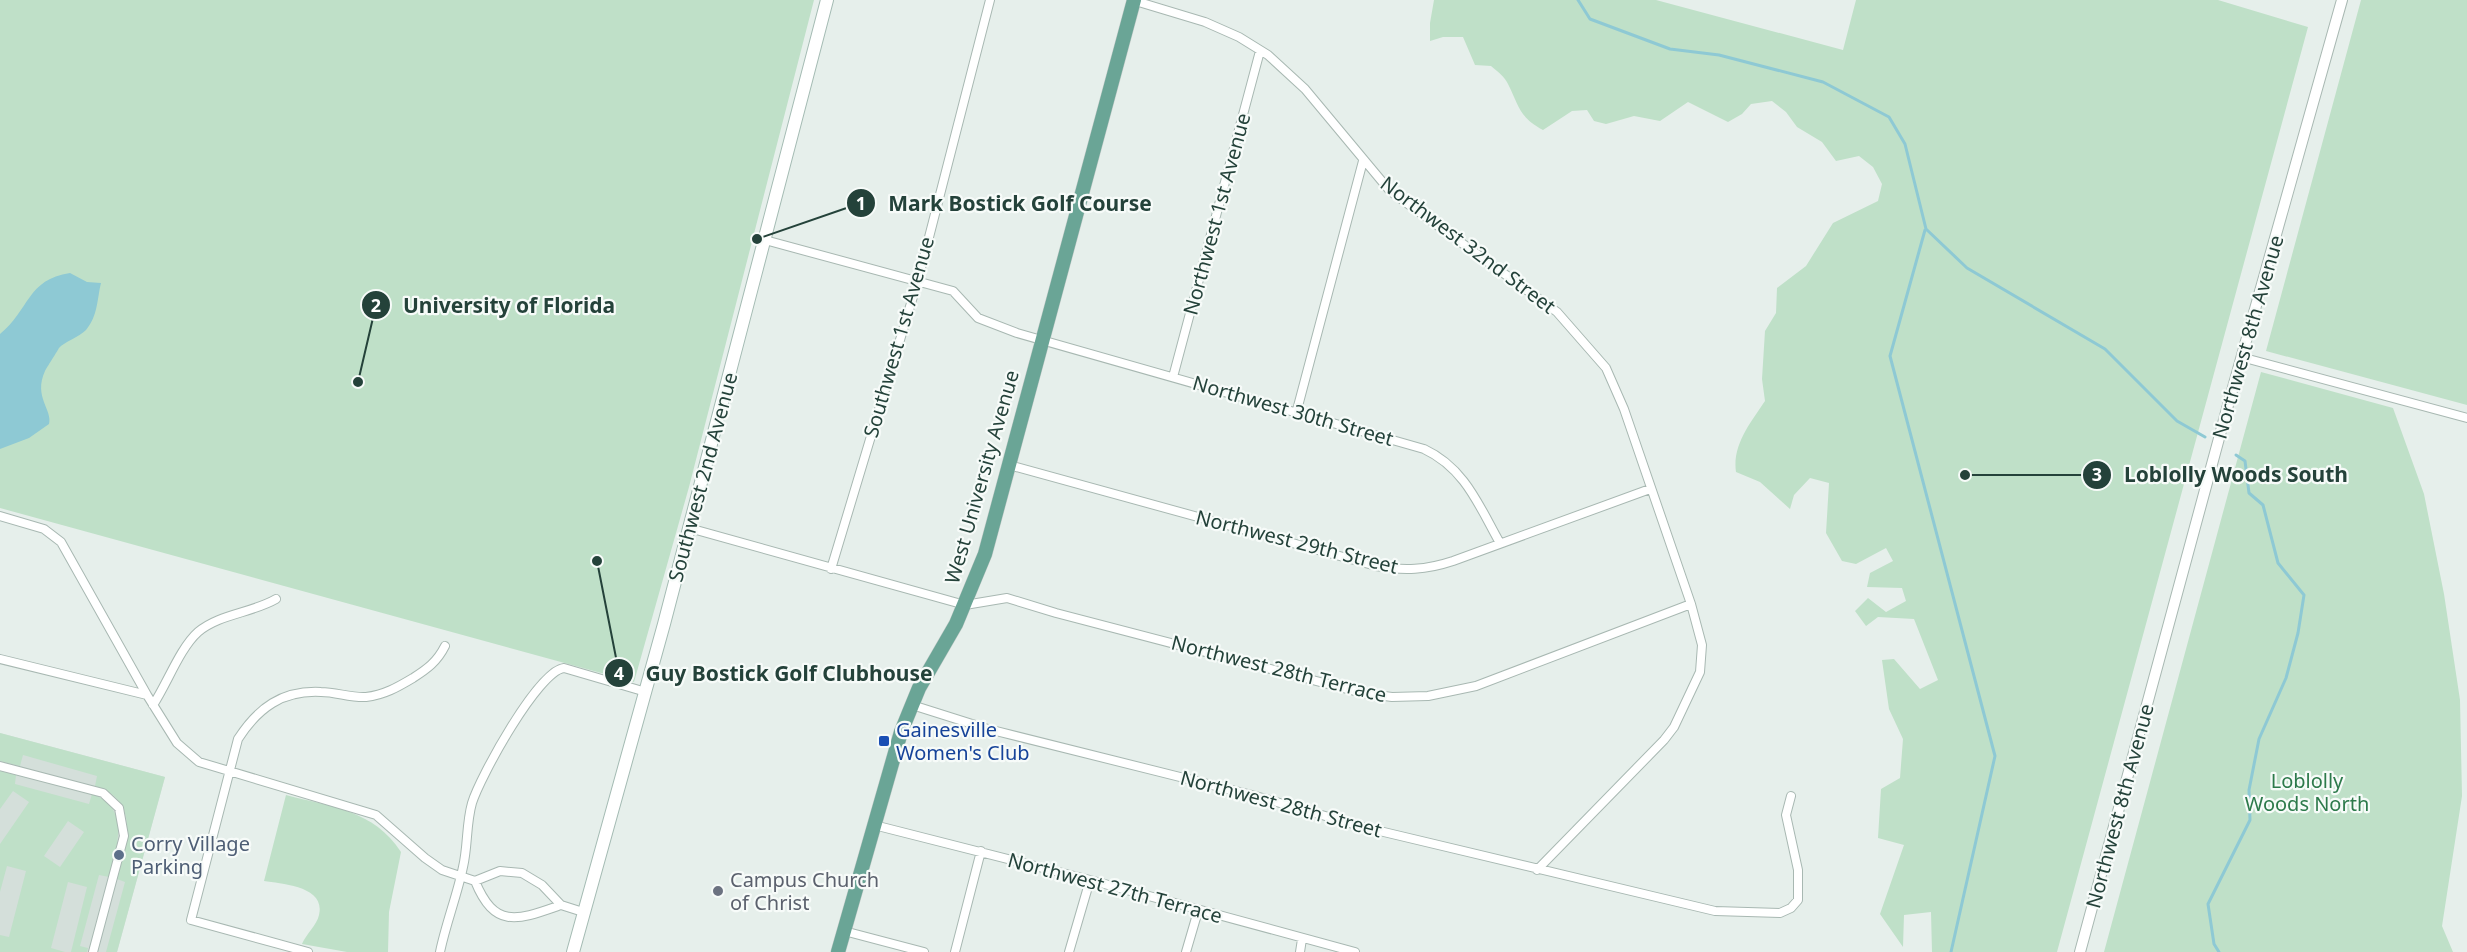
<svg xmlns="http://www.w3.org/2000/svg" width="2467" height="952" viewBox="0 0 2467 952" font-family="'Noto Sans',sans-serif">
	<style>
		.built { fill: #d4dfda }
		.green { fill: #bfe0c8; fill-rule: evenodd }
		.water { fill: #8ec9d4 }
		.lines { fill: none; stroke-linecap: round; stroke-linejoin: round }
		.stream { stroke: #8ec9d4; stroke-width: 3 }
		.minor-casing { stroke: #a8b8b2; stroke-width: 10 }
		.tertiary-casing { stroke: #a8b8b2; stroke-width: 12 }
		.secondary-casing { stroke: #a4bbb3; stroke-width: 14 }
		.primary-casing { stroke: #c2cac8; stroke-width: 15 }
		.minor { stroke: #fff; stroke-width: 8 }
		.tertiary { stroke: #fff; stroke-width: 10 }
		.secondary { stroke: #fff; stroke-width: 12 }
		.primary { stroke: #6aa596; stroke-width: 14 }
		.transit-dot { fill: #1a4fb4; stroke: #f7fbf9; stroke-width: 2 }
		.service-dot { fill: #5c6f8a; stroke: #f7fbf9; stroke-width: 2 }
		.worship-dot { fill: #6b7280; stroke: #f7fbf9; stroke-width: 2 }
		.labels { text-anchor: middle; stroke-width: 4.5; stroke-linejoin: round; paint-order: stroke }
		.street-label { font-size: 20px; fill: #24423a; stroke: #f7fbf9 }
		.transit-label { font-size: 20px; fill: #164399; stroke: #f7fbf9; text-anchor: start }
		.park-label { font-size: 20px; fill: #2d7a4b; stroke: #f7fbf9 }
		.service-label { font-size: 20px; fill: #4e5e75; stroke: #f7fbf9; text-anchor: start }
		.worship-label { font-size: 20px; fill: #5b616d; stroke: #f7fbf9; text-anchor: start }
		.leader { fill: none; stroke: #24423a; stroke-width: 2 }
		.callout-dot { fill: #24423a; stroke: #f7fbf9; stroke-width: 2 }
		.mark-label { font-size: 18px; text-anchor: middle; font-weight: bold; fill: #fff }
		.callout-label { font-size: 21px; text-anchor: middle; font-weight: bold; fill: #24423a; stroke: #f7fbf9; stroke-width: 4.5; stroke-linejoin: round; paint-order: stroke }
	</style>
	<rect width="100%" height="100%" fill="#e6efeb"/>
	<!-- built -->
	<path class="built" d="M 0,733 L 165,777 L 117,952 L 0,952 Z"/>
	<!-- green -->
	<path class="green" d="M 0,0 L 814,0 L 689,487 L 634,682 L 0,508 Z
		M 1434,0 L 1656,0 L 1843,50 L 1856,0 L 2218,0 L 2308,27 L 2057,952 L 1932,952 L 1931,912 L 1904,915 L 1903,947 L 1880,914 L 1904,845 L 1878,838 L 1881,789 L 1900,778 L 1903,739 L 1889,709 L 1882,660 L 1894,659 L 1920,689 L 1938,680 L 1914,619 L 1878,617 L 1866,626 L 1855,611 L 1868,598 L 1886,612 L 1906,601 L 1902,588 L 1867,587 L 1870,573 L 1893,561 L 1886,548 L 1856,564 L 1842,561 L 1826,533 L 1829,483 L 1810,478 L 1794,495 L 1790,509 L 1760,482 L 1736,472 C 1732,445 1751,422 1765,401 L 1762,379 L 1765,331 L 1776,313 L 1777,288 L 1806,266 L 1833,223 L 1878,201 L 1882,184 L 1873,167 L 1859,156 L 1836,161 L 1822,142 L 1797,127 L 1786,112 L 1772,101 L 1751,104 L 1742,114 L 1728,122 L 1688,102 L 1660,121 L 1634,116 L 1606,124 L 1594,121 L 1587,110 L 1572,111 L 1543,130 C 1519,117 1519,106 1508,84 C 1505,77 1497,71 1491,66 L 1475,65 L 1463,37 L 1443,37 L 1430,41 L 1430,23 Z
		M 2361,0 L 2467,0 L 2467,405 L 2266,351 Z
		M 2261,372 L 2393,408 L 2424,494 L 2444,594 L 2460,700 L 2462,796 L 2442,926 L 2453,952 L 2104,952 Z
		M 0,733 L 165,777 L 117,952 L 106,952 L 125,882 L 117,879 C 126,844 142,801 95,786 L 97,776 L 23,755 L 20,766 L 0,761 Z
		M 0,771 L 16,775 L 15,784 L 89,804 L 92,794 C 131,808 117,846 109,877 L 99,875 L 80,946 L 88,948 L 87,952 L 71,952 L 87,887 L 68,882 L 51,948 L 65,952 L 0,952 L 0,935 L 9,937 L 26,871 L 7,866 L 0,892 L 0,844 L 29,802 L 13,791 L 0,809 ZM 68,821 L 84,832 L 60,867 L 44,856 Z
		M 286,795 C 331,807 374,810 401,852 L 389,912 L 388,952 L 347,952 L 302,944 C 306,934 317,925 319,915 C 326,886 282,884 264,881 Z"/>
	<!-- water -->
	<path class="water" d="M 70,273 L 87,282 L 101,283 C 97,299 98,316 86,330 C 79,337 64,342 59,348 C 58,350 46,369 45,371 C 33,397 53,410 49,424 L 29,438 L 0,449 L 0,334 C 29,311 27,279 70,273 Z"/>
	<g class="lines">
		<!-- stream -->
		<path class="stream" d="M 1578,0 L 1590,19 L 1670,49 L 1719,55 L 1823,82 L 1889,117 L 1905,144 L 1926,229 L 1967,268 L 2105,349 L 2177,421 L 2205,437
			M 1925,230 L 1890,356 L 1995,756 L 1951,952
			M 2219,952 L 2214,944 L 2208,904 L 2250,820 L 2249,790 L 2259,739 L 2286,678 L 2298,633 L 2304,595 L 2278,563 L 2263,505 L 2249,493 L 2245,461 L 2236,455"/>
		<defs>
			<path id="minor" d="M 1132,0 L 1205,22 L 1239,37 L 1268,55 L 1305,89 L 1390,191 L 1557,312 L 1606,368 L 1624,409 L 1691,604 L 1702,645 L 1700,672 L 1674,727 L 1664,740 L 1537,870
				M 765,240 L 953,291 L 978,318 L 1017,333 L 1424,449 C 1465,468 1479,506 1500,543
				M 2241,357 L 2467,418
				M 1173,377 L 1260,51
				M 1297,410 L 1363,161
				M 1009,465 L 1376,566 C 1404,571 1426,570 1453,561 L 1650,489
				M 0,516 L 44,529 L 61,542 L 147,695
				M 689,528 L 965,605 L 1007,598 L 1056,613 L 1362,693 L 1392,697 L 1428,696 L 1476,686 L 1691,604
				M 831,569 L 918,280 L 990,0
				M 0,659 L 147,695 L 177,743 L 199,762 L 376,815 L 425,858 L 442,870 L 475,881 L 500,871 L 522,873 L 542,885 L 561,905 L 583,912
				M 153,705 C 167,684 180,648 198,632 C 219,614 252,613 276,599
				M 912,705 L 988,729 L 1252,795 L 1367,828 L 1715,911 L 1780,913 L 1791,908 L 1798,900 L 1798,870 L 1786,815 L 1791,796
				M 0,766 L 103,793 L 119,808 L 124,836 L 93,952
				M 874,825 L 1090,880 L 1355,952
				M 475,881 C 495,930 518,920 561,905
				M 844,931 L 924,952
				M 308,952 L 191,920 L 238,739 C 258,708 282,690 321,692 C 336,692 351,698 366,697 C 384,695 398,687 413,678 C 427,669 437,662 445,646
				M 440,952 C 446,923 457,896 463,867 C 468,846 466,824 472,803 C 480,777 538,671 564,668 L 646,692
				M 955,952 L 981,851
				M 1069,952 L 1090,880
				M 1186,952 L 1198,911
				M 1300,952 L 1302,939"/>
			<path id="tertiary" d="M 2080,952 L 2228,405 L 2342,0"/>
			<path id="secondary" d="M 573,952 L 664,624 L 827,0"/>
			<path id="primary" d="M 838,952 L 901,732 L 919,688 L 956,624 L 985,554 L 1134,0"/>
		</defs>
		<!-- minor casing -->
		<use href="#minor" class="minor-casing"/>
		<!-- tertiary casing -->
		<use href="#tertiary" class="tertiary-casing"/>
		<!-- secondary casing -->
		<use href="#secondary" class="secondary-casing"/>
		<!-- primary casing -->
		<use href="#primary" class="primary-casing"/>
		<!-- minor -->
		<use href="#minor" class="minor"/>
		<!-- tertiary -->
		<use href="#tertiary" class="tertiary"/>
		<!-- secondary -->
		<use href="#secondary" class="secondary"/>
		<!-- primary -->
		<use href="#primary" class="primary"/>
	</g>
	<!-- markers -->
	<rect class="transit-dot" x="878" y="735" width="12" height="12" rx="3"/>
	<circle class="service-dot" cx="119" cy="855" r="6"/>
	<circle class="worship-dot" cx="718" cy="891" r="6"/>
	<g class="labels">
		<!-- street labels -->
		<g class="street-label">
			<text transform="translate(1217 214) rotate(-75)" y="7">Northwest 1st Avenue</text>
			<text transform="translate(1468 245) rotate(37)" y="7">Northwest 32nd Street</text>
			<text transform="translate(899 337) rotate(-74)" y="7">Southwest 1st Avenue</text>
			<text transform="translate(2248 337) rotate(-74)" y="7">Northwest 8th Avenue</text>
			<text transform="translate(1293 411) rotate(16)" y="7">Northwest 30th Street</text>
			<text transform="translate(703 477) rotate(-75)" y="7">Southwest 2nd Avenue</text>
			<text transform="translate(982 477) rotate(-74)" y="7">West University Avenue</text>
			<text transform="translate(1297 542) rotate(14)" y="7">Northwest 29th Street</text>
			<text transform="translate(1279 669) rotate(14)" y="7">Northwest 28th Terrace</text>
			<text transform="translate(1281 804) rotate(15)" y="7">Northwest 28th Street</text>
			<text transform="translate(2120 806) rotate(-75)" y="7">Northwest 8th Avenue</text>
			<text transform="translate(1115 888) rotate(15)" y="7">Northwest 27th Terrace</text>
		</g>
		<!-- transit labels -->
		<g class="transit-label">
			<text x="896" y="737">Gainesville<tspan x="896" dy="23">Women's Club</tspan></text>
		</g>
		<!-- park labels -->
		<g class="park-label">
			<text x="2307" y="788">Loblolly<tspan x="2307" dy="23">Woods North</tspan></text>
		</g>
		<!-- service labels -->
		<g class="service-label">
			<text x="131" y="851">Corry Village<tspan x="131" dy="23">Parking</tspan></text>
		</g>
		<!-- worship labels -->
		<g class="worship-label">
			<text x="730" y="887">Campus Church<tspan x="730" dy="23">of Christ</tspan></text>
		</g>
	</g>
	<!-- callouts -->
	<path class="leader" d="M757 239L861 203M358 382L376 305M1965 475L2097 475M597 561L619 673"/>
	<g class="callout-dot">
		<circle cx="757" cy="239" r="6"/>
		<circle cx="358" cy="382" r="6"/>
		<circle cx="1965" cy="475" r="6"/>
		<circle cx="597" cy="561" r="6"/>
		<circle cx="861" cy="203" r="15"/>
		<circle cx="376" cy="305" r="15"/>
		<circle cx="2097" cy="475" r="15"/>
		<circle cx="619" cy="673" r="15"/>
	</g>
	<g class="mark-label">
		<text x="861" y="210">1</text>
		<text x="376" y="312">2</text>
		<text x="2097" y="481">3</text>
		<text x="619" y="680">4</text>
	</g>
	<g class="callout-label">
		<text x="1020" y="211">Mark Bostick Golf Course</text>
		<text x="509" y="313">University of Florida</text>
		<text x="2236" y="482">Loblolly Woods South</text>
		<text x="789" y="681">Guy Bostick Golf Clubhouse</text>
	</g>
</svg>
